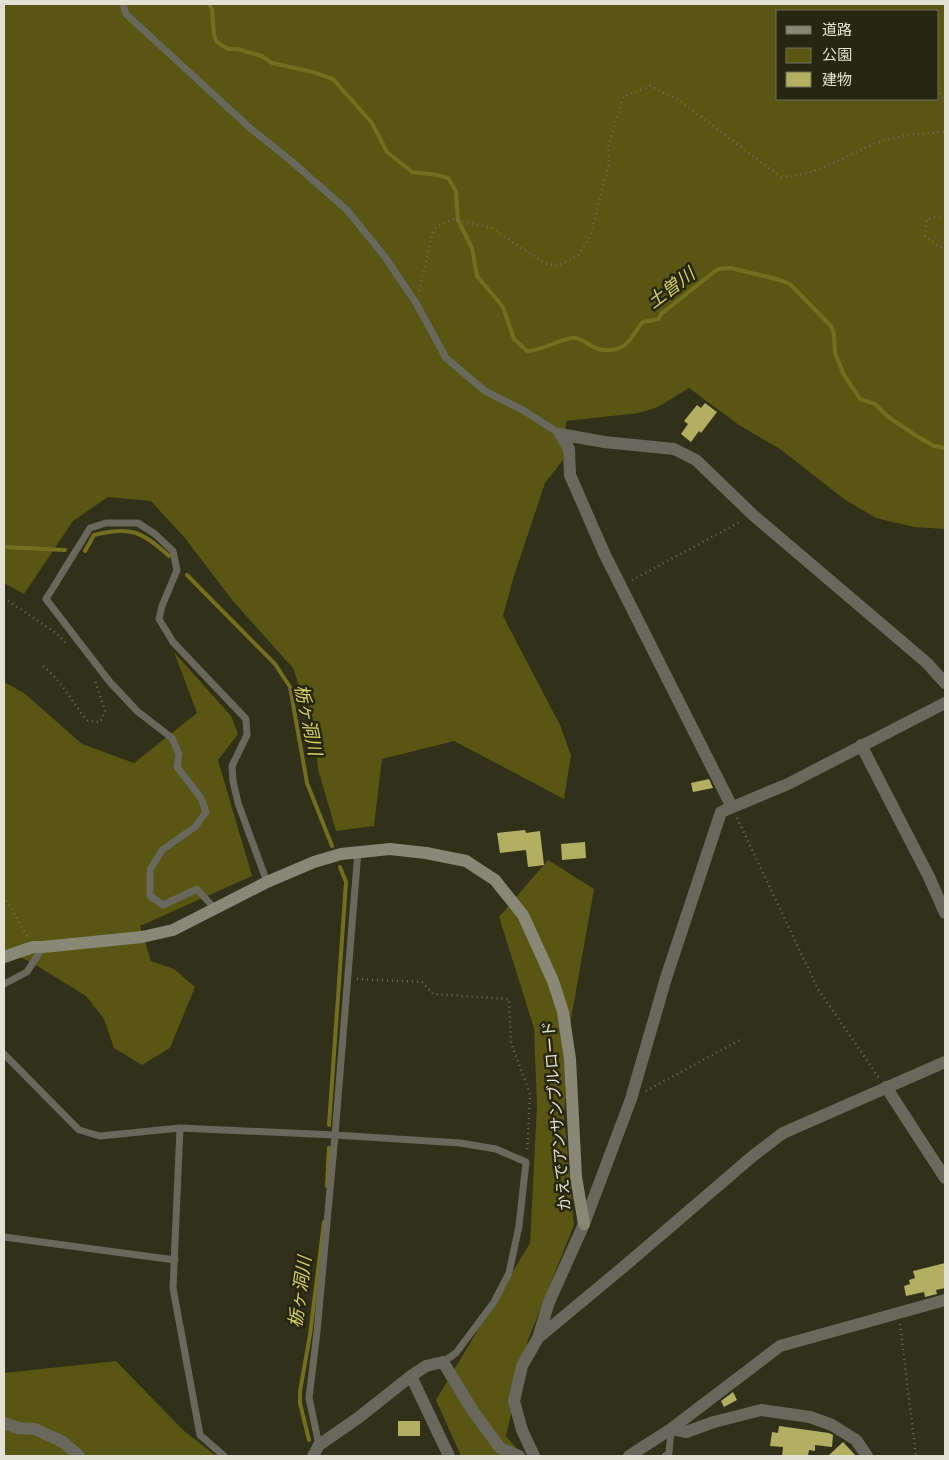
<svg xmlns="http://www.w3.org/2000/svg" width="949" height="1460" viewBox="0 0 949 1460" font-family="Lato,'Noto Sans JP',sans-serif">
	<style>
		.green { fill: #595512; fill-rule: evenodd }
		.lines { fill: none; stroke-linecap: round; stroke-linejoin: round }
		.stream { stroke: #746f20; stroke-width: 4 }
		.building { fill: #b2af63 }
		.path { stroke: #6e6d58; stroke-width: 2.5; stroke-dasharray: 1 4; stroke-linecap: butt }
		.lane { stroke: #68685d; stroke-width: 7 }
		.street { stroke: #68685d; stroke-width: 12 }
		.secondary { stroke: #898876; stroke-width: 12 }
		.labels { text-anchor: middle; stroke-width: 5; stroke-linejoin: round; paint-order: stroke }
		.street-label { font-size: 16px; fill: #e2e1d3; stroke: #27260e }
		.water-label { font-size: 18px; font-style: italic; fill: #d7d167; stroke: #27260e }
	</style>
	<rect width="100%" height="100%" fill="#313018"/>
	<!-- green -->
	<path class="green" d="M 4,4 L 945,4 L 945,529 L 914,527 L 876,518 L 844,499 L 780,449 L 739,425 L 689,388 L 658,407 L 639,413 L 566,421 L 563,460 L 545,483 L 514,576 L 503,616 L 560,725 L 571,755 L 564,799 L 454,741 L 382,759 L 374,826 L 336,831 L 318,769 L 316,747 L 310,719 L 293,668 L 233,601 L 184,537 L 151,501 L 108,497 L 73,521 L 24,594 L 4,583 ZM 778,11 L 938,11 L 938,99 L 778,99 Z
		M 174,652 L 231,716 L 238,734 L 218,760 L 252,876 L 140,926 L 151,961 L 174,969 L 195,987 L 170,1048 L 142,1065 L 114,1048 L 104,1019 L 86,996 L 31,962 L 4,951 L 4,682 L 24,693 L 82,744 L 134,763 L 197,713 Z
		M 548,860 L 594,889 L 571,1019 L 564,1116 L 574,1225 L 528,1340 L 506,1436 L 523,1456 L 461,1456 L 436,1400 L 530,1243 L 537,1106 L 534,1028 L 499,917 Z
		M 116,1361 L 183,1430 L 216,1456 L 4,1456 L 4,1373 Z"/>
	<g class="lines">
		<!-- stream -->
		<path class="stream" d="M 209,4 L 212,9 L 214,35 L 217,42 L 228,49 L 237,49 L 262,56 L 272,63 L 313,72 L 333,79 L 372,123 L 387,152 L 412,172 L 437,175 L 448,178 L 456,191 L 458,220 L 472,248 L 477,276 L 503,307 L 514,339 L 527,351 C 544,350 557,340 572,338 C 579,337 585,342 590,345 C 602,353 619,352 629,341 C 634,335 638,327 643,322 L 659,319 L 661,314 L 718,269 L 731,268 L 780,280 L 790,284 L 831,326 L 834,334 L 835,353 L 844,375 L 860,399 L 875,404 L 887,416 L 915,435 L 934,446 L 945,448
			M 4,547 L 65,550
			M 85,551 L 94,535 C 130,526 142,531 169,556
			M 187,575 L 275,664 L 290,687 L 307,783 L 332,846
			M 329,1125 L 346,882 L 340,867
			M 327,1186 L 329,1148
			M 309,1440 L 300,1403 L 300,1391 L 310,1335 L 324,1222"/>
	</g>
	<!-- building -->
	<path class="building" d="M 705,403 L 717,412 L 701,433 L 699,431 L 691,442 L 681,434 L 688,424 L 684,421 L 697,405 L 701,408 Z
		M 709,779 L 713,788 L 693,792 L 691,783 Z
		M 525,830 L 526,833 L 540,831 L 544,865 L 528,867 L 526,850 L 500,853 L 497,833 Z
		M 585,842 L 586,858 L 562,860 L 561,844 Z
		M 945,1263 L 945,1288 L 936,1290 L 937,1294 L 925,1297 L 924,1292 L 906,1296 L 904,1286 L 910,1284 L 909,1280 L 915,1278 L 913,1271 Z
		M 733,1392 L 737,1400 L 724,1407 L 721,1401 Z
		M 398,1421 L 420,1421 L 420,1436 L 398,1436 Z
		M 779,1426 L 829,1433 L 833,1435 L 832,1447 L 815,1445 L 815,1451 L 809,1450 L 808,1456 L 782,1456 L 783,1447 L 770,1446 L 772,1432 L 778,1433 Z
		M 843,1442 L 856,1456 L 828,1456 Z"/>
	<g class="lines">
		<!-- path -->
		<path class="path" d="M 938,88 L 945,103
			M 945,215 L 927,219 L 925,236 L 945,250
			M 419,291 L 432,235 L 436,227 L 454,219 L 492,228 L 544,263 L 558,266 L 578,255 L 590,237 L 609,164 L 608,148 L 623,97 L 650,86 L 679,100 L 781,177 C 818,175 837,160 869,146 C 893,136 919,133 945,132
			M 632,580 L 742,521
			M 4,598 L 56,633 L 67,644
			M 43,666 C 62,681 72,703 88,721 L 100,722 L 105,711 L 95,680
			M 737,818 L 818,989 L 879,1078
			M 4,896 L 27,936
			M 357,979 L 422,982 L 433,994 L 509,999 L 511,1043 L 530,1094 L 527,1153
			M 646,1091 L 740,1040
			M 900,1324 L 916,1456"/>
		<!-- lane -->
		<path class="lane" d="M 123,4 L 126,14 L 250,128 L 290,160 L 347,210 L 385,257 L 416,303 L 446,358 L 485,391 L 523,410 L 560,434
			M 215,909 L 197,889 L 163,905 L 150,896 L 150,870 L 162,850 L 195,827 L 206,812 L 201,798 L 177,767 L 179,754 L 172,738 L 137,711 L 109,681 L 46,599 L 90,528 L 106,523 L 138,523 L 155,534 L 173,551 L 177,570 L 162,606 L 159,619 L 173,642 L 246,719 L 247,735 L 232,766 L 233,781 L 238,803 L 267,882
			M 4,984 L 27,972 L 43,947
			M 4,1054 L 79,1130 L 100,1136 L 180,1128 L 335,1135 L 460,1143 L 496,1149 L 526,1162 L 519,1226 L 509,1273 L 494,1302 L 456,1353 L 443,1362
			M 180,1128 L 173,1288 L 200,1435 L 224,1456
			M 4,1237 L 175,1260
			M 319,1445 L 309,1398 L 317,1332 L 335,1135 L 358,851
			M 665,1456 L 669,1453 L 671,1430"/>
		<!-- street -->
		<path class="street" d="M 560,434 L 604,442 L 674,449 L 696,460 L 753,515 L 927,663 L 945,683
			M 560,434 L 569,449 L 570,475 L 605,555 L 732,807
			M 861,745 L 929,877 L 945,913
			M 886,1087 L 945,1178
			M 538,1338 L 621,1269 L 754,1155 L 783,1133 L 945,1062
			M 411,1376 L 449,1456
			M 4,1423 L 18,1428 L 35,1429 L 63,1442 L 79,1456
			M 671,1429 L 686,1432 L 714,1422 L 761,1410 L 810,1417 L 832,1425 L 856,1440 L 867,1456
			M 313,1456 L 319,1445 L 358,1418 L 411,1376 L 426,1366 L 443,1362 L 473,1411 L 500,1448 L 519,1456
			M 534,1456 L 522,1430 L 514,1401 L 522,1366 L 538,1338 L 549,1302 L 584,1224 L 631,1099 L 666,978 L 721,812 L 788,784 L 945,703
			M 629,1456 L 671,1429 L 780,1346 L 945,1300"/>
		<!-- secondary -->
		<path class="secondary" d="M 4,957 L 33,947 L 43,947 L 142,937 L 173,930 L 267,882 L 314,862 L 341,854 L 390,849 L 426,853 L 466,861 L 495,880 L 523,915 L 553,981 L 563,1012 L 570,1059 L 576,1177 L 584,1224"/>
	</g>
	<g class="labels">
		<!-- street labels -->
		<g class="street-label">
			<text transform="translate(556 1116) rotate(-95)" y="6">かえでアンサンブルロード</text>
		</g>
		<!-- water labels -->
		<g class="water-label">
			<text transform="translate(671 288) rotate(-37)" y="6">土曽川</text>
			<text transform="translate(308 720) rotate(78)" y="6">栃ヶ洞川</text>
			<text transform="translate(300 1292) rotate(-82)" y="6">栃ヶ洞川</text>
		</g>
	</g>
	<!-- border -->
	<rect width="949" height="1460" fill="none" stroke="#e2e1d3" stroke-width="10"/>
	<!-- legend -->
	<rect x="776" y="10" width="162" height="90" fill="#27260e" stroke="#72715d"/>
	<rect x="786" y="26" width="25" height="8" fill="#898876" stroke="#72715d"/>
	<text x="822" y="35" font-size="15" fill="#e2e1d3">道路</text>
	<rect x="786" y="48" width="25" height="15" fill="#595512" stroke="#72715d"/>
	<text x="822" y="60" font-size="15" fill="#e2e1d3">公園</text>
	<rect x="786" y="72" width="25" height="15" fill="#b2af63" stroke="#72715d"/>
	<text x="822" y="85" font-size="15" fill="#e2e1d3">建物</text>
</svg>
